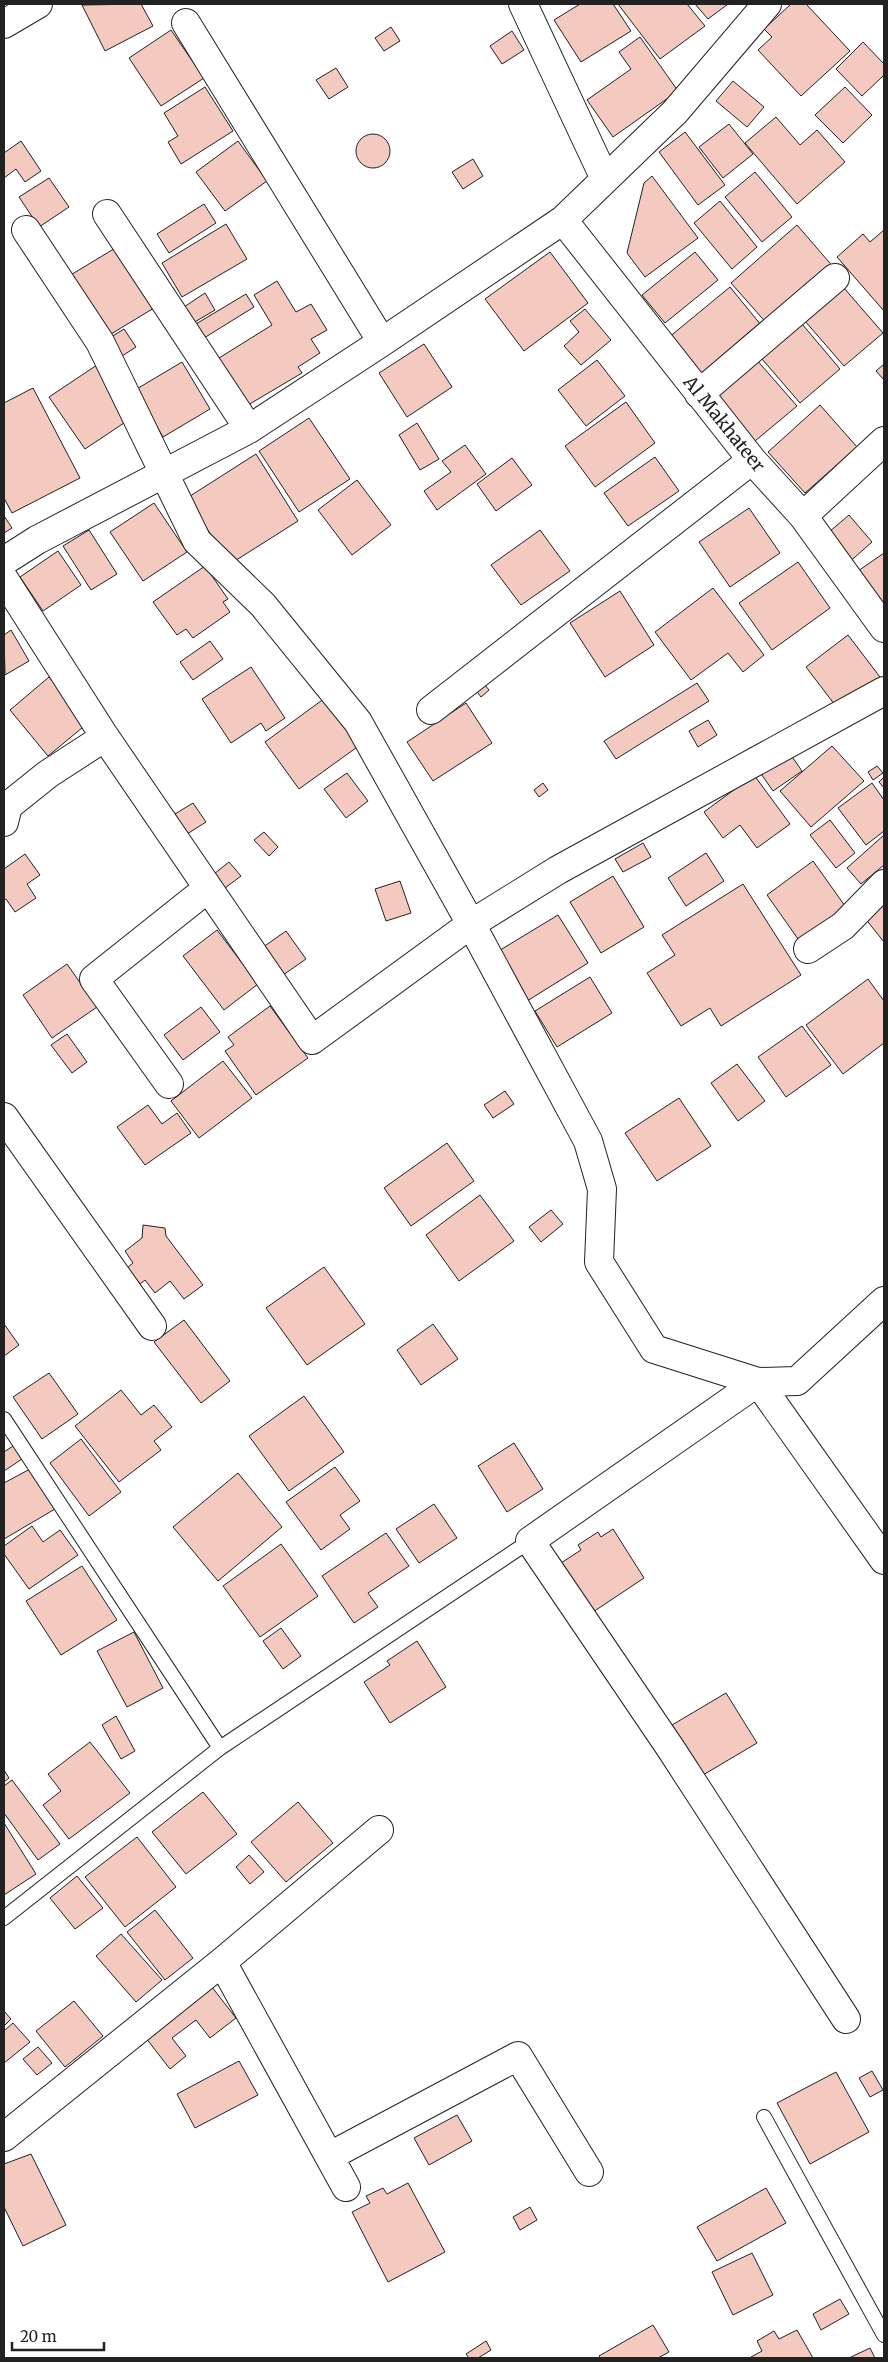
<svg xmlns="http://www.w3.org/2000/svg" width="888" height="2362" viewBox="0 0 888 2362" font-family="Merriweather,serif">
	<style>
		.building { fill: #f3c9c0; stroke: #222 }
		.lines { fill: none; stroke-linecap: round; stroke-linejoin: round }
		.service-casing { stroke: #222; stroke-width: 16 }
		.minor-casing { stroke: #222; stroke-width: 30 }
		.service { stroke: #fff; stroke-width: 14 }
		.minor { stroke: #fff; stroke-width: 28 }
		.labels { text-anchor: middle; stroke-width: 4; stroke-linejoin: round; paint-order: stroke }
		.street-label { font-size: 18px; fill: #222; stroke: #fff }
	</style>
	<rect width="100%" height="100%" fill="#fff"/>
	<!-- building -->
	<path class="building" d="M 141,4 L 153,26 L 105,51 L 82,5 Z
		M 580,4 L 613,4 L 631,31 L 581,62 L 554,20 Z
		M 618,4 L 687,4 L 705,26 L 660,59 Z
		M 695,4 L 728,4 L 708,19 Z
		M 791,4 L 806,4 L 850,51 L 801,96 L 758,50 L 772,37 L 764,29 Z
		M 391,27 L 400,41 L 384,51 L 375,38 Z
		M 171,30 L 204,78 L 161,106 L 129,58 Z
		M 512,31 L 524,50 L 502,64 L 490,46 Z
		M 640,37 L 678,91 L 613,137 L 587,100 L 631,69 L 619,52 Z
		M 863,42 L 884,64 L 884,75 L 862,96 L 836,69 Z
		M 336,68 L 348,87 L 329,99 L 316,80 Z
		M 733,81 L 764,107 L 747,127 L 716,101 Z
		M 205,87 L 233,131 L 181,164 L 168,142 L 178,136 L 164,113 Z
		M 845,87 L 872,115 L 843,143 L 815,115 Z
		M 776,117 L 800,145 L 817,130 L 845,162 L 797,204 L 745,143 Z
		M 729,124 L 753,154 L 723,178 L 699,147 Z
		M 685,132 L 725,185 L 698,205 L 659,152 Z
		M356 151a17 17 0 1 1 34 0a17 17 0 1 1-34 0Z
		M 21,141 L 41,171 L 25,182 L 16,169 L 4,178 L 4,153 Z
		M 238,141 L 267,181 L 225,211 L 196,172 Z
		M 473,159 L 483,176 L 463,189 L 452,172 Z
		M 755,172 L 792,217 L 762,242 L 725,197 Z
		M 652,176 L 698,238 L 645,277 L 627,253 L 644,183 Z
		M 49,178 L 69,207 L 39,227 L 19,197 Z
		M 720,201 L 757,247 L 732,269 L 694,223 Z
		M 204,204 L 216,223 L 169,253 L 157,234 Z
		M 226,224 L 247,259 L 182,297 L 162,263 Z
		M 797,225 L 835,269 L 769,326 L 731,283 Z
		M 884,230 L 884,311 L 837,257 L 863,234 L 870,242 Z
		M 117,247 L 154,308 L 106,337 L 69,276 Z
		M 550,252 L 588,303 L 524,351 L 485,299 Z
		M 695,252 L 718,280 L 665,323 L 642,295 Z
		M 837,280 L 883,333 L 844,366 L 798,313 Z
		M 277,281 L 296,312 L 311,304 L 327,330 L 311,339 L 320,353 L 298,367 L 302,373 L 248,405 L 219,358 L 272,325 L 254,295 Z
		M 730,287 L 761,325 L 715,374 L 709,367 L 693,380 L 662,343 Z
		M 205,293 L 215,310 L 193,323 L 184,307 Z
		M 246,294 L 254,307 L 204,338 L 196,324 Z
		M 585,309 L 611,340 L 581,365 L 564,346 L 579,332 L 570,321 Z
		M 797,318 L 840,369 L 800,403 L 756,352 Z
		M 124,329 L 136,347 L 119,358 L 108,339 Z
		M 424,344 L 452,387 L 407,417 L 379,373 Z
		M 755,358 L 797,406 L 749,446 L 707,398 Z
		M 597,360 L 625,396 L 586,426 L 558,390 Z
		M 182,362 L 210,409 L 163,437 L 135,390 Z
		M 884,364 L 884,380 L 876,371 Z
		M 97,365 L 133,417 L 85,449 L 49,397 Z
		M 33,388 L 80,478 L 12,513 L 4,498 L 4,403 Z
		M 626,402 L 655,443 L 595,487 L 565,446 Z
		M 820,405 L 857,447 L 805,493 L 768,452 Z
		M 309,418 L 350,479 L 299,512 L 259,451 Z
		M 417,423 L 439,459 L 420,470 L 399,435 Z
		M 465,445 L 486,474 L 437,510 L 424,491 L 451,472 L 442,461 Z
		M 256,454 L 298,521 L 230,564 L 187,498 Z
		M 655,457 L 679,491 L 628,526 L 604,493 Z
		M 512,458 L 532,485 L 496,511 L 477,484 Z
		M 357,480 L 391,525 L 352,555 L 318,510 Z
		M 154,503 L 187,552 L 143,581 L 110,532 Z
		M 749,508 L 780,553 L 730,587 L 699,542 Z
		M 849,515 L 872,542 L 846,565 L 822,538 Z
		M 4,516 L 12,528 L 4,533 Z
		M 89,530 L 117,574 L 91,590 L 63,546 Z
		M 540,530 L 570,571 L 521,605 L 491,565 Z
		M 58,551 L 81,585 L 43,611 L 20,577 Z
		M 884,553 L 884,610 L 858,571 Z
		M 798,562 L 830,608 L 772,650 L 739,603 Z
		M 205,566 L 228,599 L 223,602 L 230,612 L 193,638 L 186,629 L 177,635 L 153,602 Z
		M 713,588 L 764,655 L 743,672 L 728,653 L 691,680 L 655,632 Z
		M 620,591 L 654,645 L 605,677 L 570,623 Z
		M 11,630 L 29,661 L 5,675 L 4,635 Z
		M 848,635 L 880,677 L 838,709 L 806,667 Z
		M 210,641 L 223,659 L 193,680 L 180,662 Z
		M 251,667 L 285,718 L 266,731 L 261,723 L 231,743 L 202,699 Z
		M 49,677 L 88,723 L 48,756 L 10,710 Z
		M 480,679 L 489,690 L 481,697 L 472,685 Z
		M 697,683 L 709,701 L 616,759 L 604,741 Z
		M 325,698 L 360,745 L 299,789 L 265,742 Z
		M 466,703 L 492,743 L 433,781 L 407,742 Z
		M 708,720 L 717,735 L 698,747 L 689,731 Z
		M 832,746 L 864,781 L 811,827 L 780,791 Z
		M 786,748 L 802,771 L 773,791 L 757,768 Z
		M 877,766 L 883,773 L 873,780 L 868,772 Z
		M 347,773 L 368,801 L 346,818 L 324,789 Z
		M 754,775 L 790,824 L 757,848 L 740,825 L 723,838 L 704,812 Z
		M 884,777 L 884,788 L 879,782 Z
		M 543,783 L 548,790 L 539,797 L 534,790 Z
		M 872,783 L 884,800 L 884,831 L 866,845 L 838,808 Z
		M 193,803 L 206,822 L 187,834 L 175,814 Z
		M 830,820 L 855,853 L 836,868 L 810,835 Z
		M 264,832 L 278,847 L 269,856 L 254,840 Z
		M 884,835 L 884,865 L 861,884 L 847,868 Z
		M 643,843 L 651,857 L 623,872 L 615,859 Z
		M 706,853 L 724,881 L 686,906 L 668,878 Z
		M 25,854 L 40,875 L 27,884 L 36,898 L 15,912 L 6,899 L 4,900 L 4,869 Z
		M 813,861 L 850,913 L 803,946 L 767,895 Z
		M 229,862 L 241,876 L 225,888 L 214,874 Z
		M 613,876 L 644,927 L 601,953 L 570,902 Z
		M 400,881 L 411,913 L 386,921 L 375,889 Z
		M 743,884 L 801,975 L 721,1026 L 710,1008 L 681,1026 L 647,973 L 675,955 L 662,935 Z
		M 884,900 L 884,942 L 864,917 Z
		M 558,915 L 588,963 L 527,1001 L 497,952 Z
		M 217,930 L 258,984 L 224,1010 L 183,956 Z
		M 286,931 L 306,959 L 276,980 L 256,952 Z
		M 67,964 L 97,1007 L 52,1038 L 23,995 Z
		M 590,977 L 612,1013 L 557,1047 L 535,1011 Z
		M 868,979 L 884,1001 L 884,1043 L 843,1074 L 806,1025 Z
		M 270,1006 L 308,1058 L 256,1095 L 225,1051 L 234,1045 L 228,1037 Z
		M 201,1007 L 220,1032 L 183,1060 L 164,1035 Z
		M 802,1026 L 831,1065 L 786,1097 L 758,1057 Z
		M 67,1034 L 87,1062 L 72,1073 L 51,1045 Z
		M 223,1061 L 252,1098 L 199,1138 L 171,1101 Z
		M 737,1064 L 765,1101 L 738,1121 L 711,1083 Z
		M 505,1091 L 514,1104 L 493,1118 L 484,1105 Z
		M 679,1098 L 711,1146 L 657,1181 L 625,1133 Z
		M 148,1105 L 162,1124 L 177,1113 L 191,1133 L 145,1165 L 117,1127 Z
		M 447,1143 L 474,1181 L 411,1226 L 384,1188 Z
		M 480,1195 L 514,1241 L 459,1281 L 426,1235 Z
		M 551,1210 L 563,1224 L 541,1242 L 529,1227 Z
		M 143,1225 L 165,1228 L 166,1236 L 203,1285 L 184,1299 L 170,1281 L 155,1293 L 145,1280 L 140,1284 L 127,1268 L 133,1263 L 125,1251 L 142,1238 Z
		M 324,1267 L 365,1324 L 307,1365 L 266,1308 Z
		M 184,1320 L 230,1381 L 201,1403 L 154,1342 Z
		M 4,1324 L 19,1345 L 4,1356 Z
		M 433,1324 L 458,1359 L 421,1385 L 397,1350 Z
		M 49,1373 L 78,1414 L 42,1439 L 13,1397 Z
		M 121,1390 L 141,1415 L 154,1405 L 172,1427 L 154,1441 L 161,1450 L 119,1482 L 75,1426 Z
		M 304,1396 L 344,1452 L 289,1491 L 249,1436 Z
		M 81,1439 L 121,1492 L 89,1516 L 50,1463 Z
		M 514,1443 L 543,1489 L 507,1512 L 478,1466 Z
		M 13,1446 L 22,1459 L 4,1471 L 4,1452 Z
		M 335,1467 L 360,1501 L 340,1515 L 350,1529 L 321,1550 L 286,1502 Z
		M 32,1468 L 55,1509 L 4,1539 L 4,1483 Z
		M 238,1473 L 282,1527 L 218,1581 L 173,1527 Z
		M 434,1504 L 457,1538 L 419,1563 L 396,1529 Z
		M 32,1526 L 43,1542 L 60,1530 L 78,1555 L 29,1589 L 4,1554 L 4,1546 Z
		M 613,1529 L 644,1578 L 593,1612 L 561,1563 L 581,1550 L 578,1545 L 598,1532 L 601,1537 Z
		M 386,1533 L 409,1566 L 368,1593 L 378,1607 L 354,1623 L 322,1576 Z
		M 281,1544 L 318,1596 L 260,1637 L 223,1586 Z
		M 82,1566 L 117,1620 L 61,1655 L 26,1601 Z
		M 281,1628 L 301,1656 L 283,1669 L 263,1641 Z
		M 134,1632 L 163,1688 L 127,1707 L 97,1651 Z
		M 417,1641 L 446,1687 L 390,1723 L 364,1682 L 390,1665 L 387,1661 Z
		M 726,1693 L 757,1743 L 703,1775 L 672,1725 Z
		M 116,1716 L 135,1751 L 121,1759 L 102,1725 Z
		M 90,1742 L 130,1793 L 69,1839 L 43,1805 L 61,1791 L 48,1774 Z
		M 4,1770 L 9,1778 L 4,1782 Z
		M 12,1780 L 60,1844 L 38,1860 L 4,1813 L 4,1786 Z
		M 203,1792 L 237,1834 L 186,1874 L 152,1832 Z
		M 298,1802 L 333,1843 L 286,1882 L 251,1842 Z
		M 4,1823 L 36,1874 L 4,1895 Z
		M 137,1837 L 176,1887 L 125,1927 L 85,1877 Z
		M 249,1855 L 264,1872 L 250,1884 L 236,1867 Z
		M 77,1876 L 103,1908 L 75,1929 L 50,1898 Z
		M 155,1910 L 193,1958 L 165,1980 L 127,1932 Z
		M 121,1934 L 162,1980 L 136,2002 L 96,1956 Z
		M 208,1982 L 236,2018 L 210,2038 L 196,2020 L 172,2038 L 186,2056 L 170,2069 L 142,2033 Z
		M 74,2001 L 103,2036 L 65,2067 L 36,2031 Z
		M 4,2011 L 11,2019 L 4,2026 Z
		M 13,2023 L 30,2042 L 4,2063 L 4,2031 Z
		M 38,2047 L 52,2063 L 37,2075 L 23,2059 Z
		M 239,2061 L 258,2095 L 195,2128 L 177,2094 Z
		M 872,2071 L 883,2090 L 870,2097 L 859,2078 Z
		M 836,2072 L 869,2132 L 810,2164 L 777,2103 Z
		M 457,2115 L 472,2141 L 429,2165 L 414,2138 Z
		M 31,2154 L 66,2225 L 23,2246 L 4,2207 L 4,2164 Z
		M 408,2183 L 445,2252 L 388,2282 L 352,2212 L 370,2203 L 366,2196 L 383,2188 L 387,2194 Z
		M 766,2188 L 786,2223 L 717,2261 L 697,2227 Z
		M 530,2207 L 537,2220 L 520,2230 L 513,2217 Z
		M 752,2253 L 773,2295 L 733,2315 L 712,2272 Z
		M 840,2299 L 849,2314 L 821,2330 L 813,2314 Z
		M 653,2325 L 669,2352 L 658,2358 L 601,2358 L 599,2356 Z
		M 797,2330 L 813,2358 L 752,2358 L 751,2357 L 762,2351 L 757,2341 L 774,2331 L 779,2339 Z
		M 486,2341 L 491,2350 L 478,2358 L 469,2358 L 466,2354 Z
		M 870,2348 L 875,2358 L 849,2358 Z"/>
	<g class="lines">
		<defs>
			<path id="service" d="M 4,1419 L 220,1748
				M 4,1918 L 220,1748 L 530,1541
				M 764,2117 L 884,2335"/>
			<path id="minor" d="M 523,4 L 605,179
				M 186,23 L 382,342
				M 4,24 L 38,4
				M 107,214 L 249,429
				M 563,220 L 752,460 L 803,516 L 884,628
				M 26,230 L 100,342 L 197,541 L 263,605 L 358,722 L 471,924 L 588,1141 L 602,1189 L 599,1262 L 654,1349 L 758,1382 L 884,1560
				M 699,394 L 835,278
				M 803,516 L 884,441
				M 4,561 L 37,540 L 249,429 L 382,342 L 563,220 L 675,112 L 767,4
				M 4,579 L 105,737 L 312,1040 L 471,924 L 558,870 L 884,691
				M 431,710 L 752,460
				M 4,822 L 8,806 L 48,774 L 105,737
				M 808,949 L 843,926 L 884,884
				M 169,1084 L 94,979 L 207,889
				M 4,1117 L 152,1326
				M 222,1962 L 346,2187
				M 846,2019 L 671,1749 L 530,1541 L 758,1382 L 797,1381 L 884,1301
				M 4,2137 L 222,1962 L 379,1830
				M 330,2156 L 518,2056 L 589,2172"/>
		</defs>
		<!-- service casing -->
		<use href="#service" class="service-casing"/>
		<!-- minor casing -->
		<use href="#minor" class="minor-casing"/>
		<!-- service -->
		<use href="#service" class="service"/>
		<!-- minor -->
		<use href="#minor" class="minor"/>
	</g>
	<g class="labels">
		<!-- street labels -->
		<g class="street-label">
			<text transform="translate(724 424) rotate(51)" y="6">Al Makhateer</text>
		</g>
	</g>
	<!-- border -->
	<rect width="888" height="2362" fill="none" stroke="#222222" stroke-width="10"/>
	<!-- scale -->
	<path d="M12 2342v8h92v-8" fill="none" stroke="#222222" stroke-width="2.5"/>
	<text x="20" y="2342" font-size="15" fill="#222222" stroke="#ffffff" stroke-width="4" paint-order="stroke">20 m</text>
</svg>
